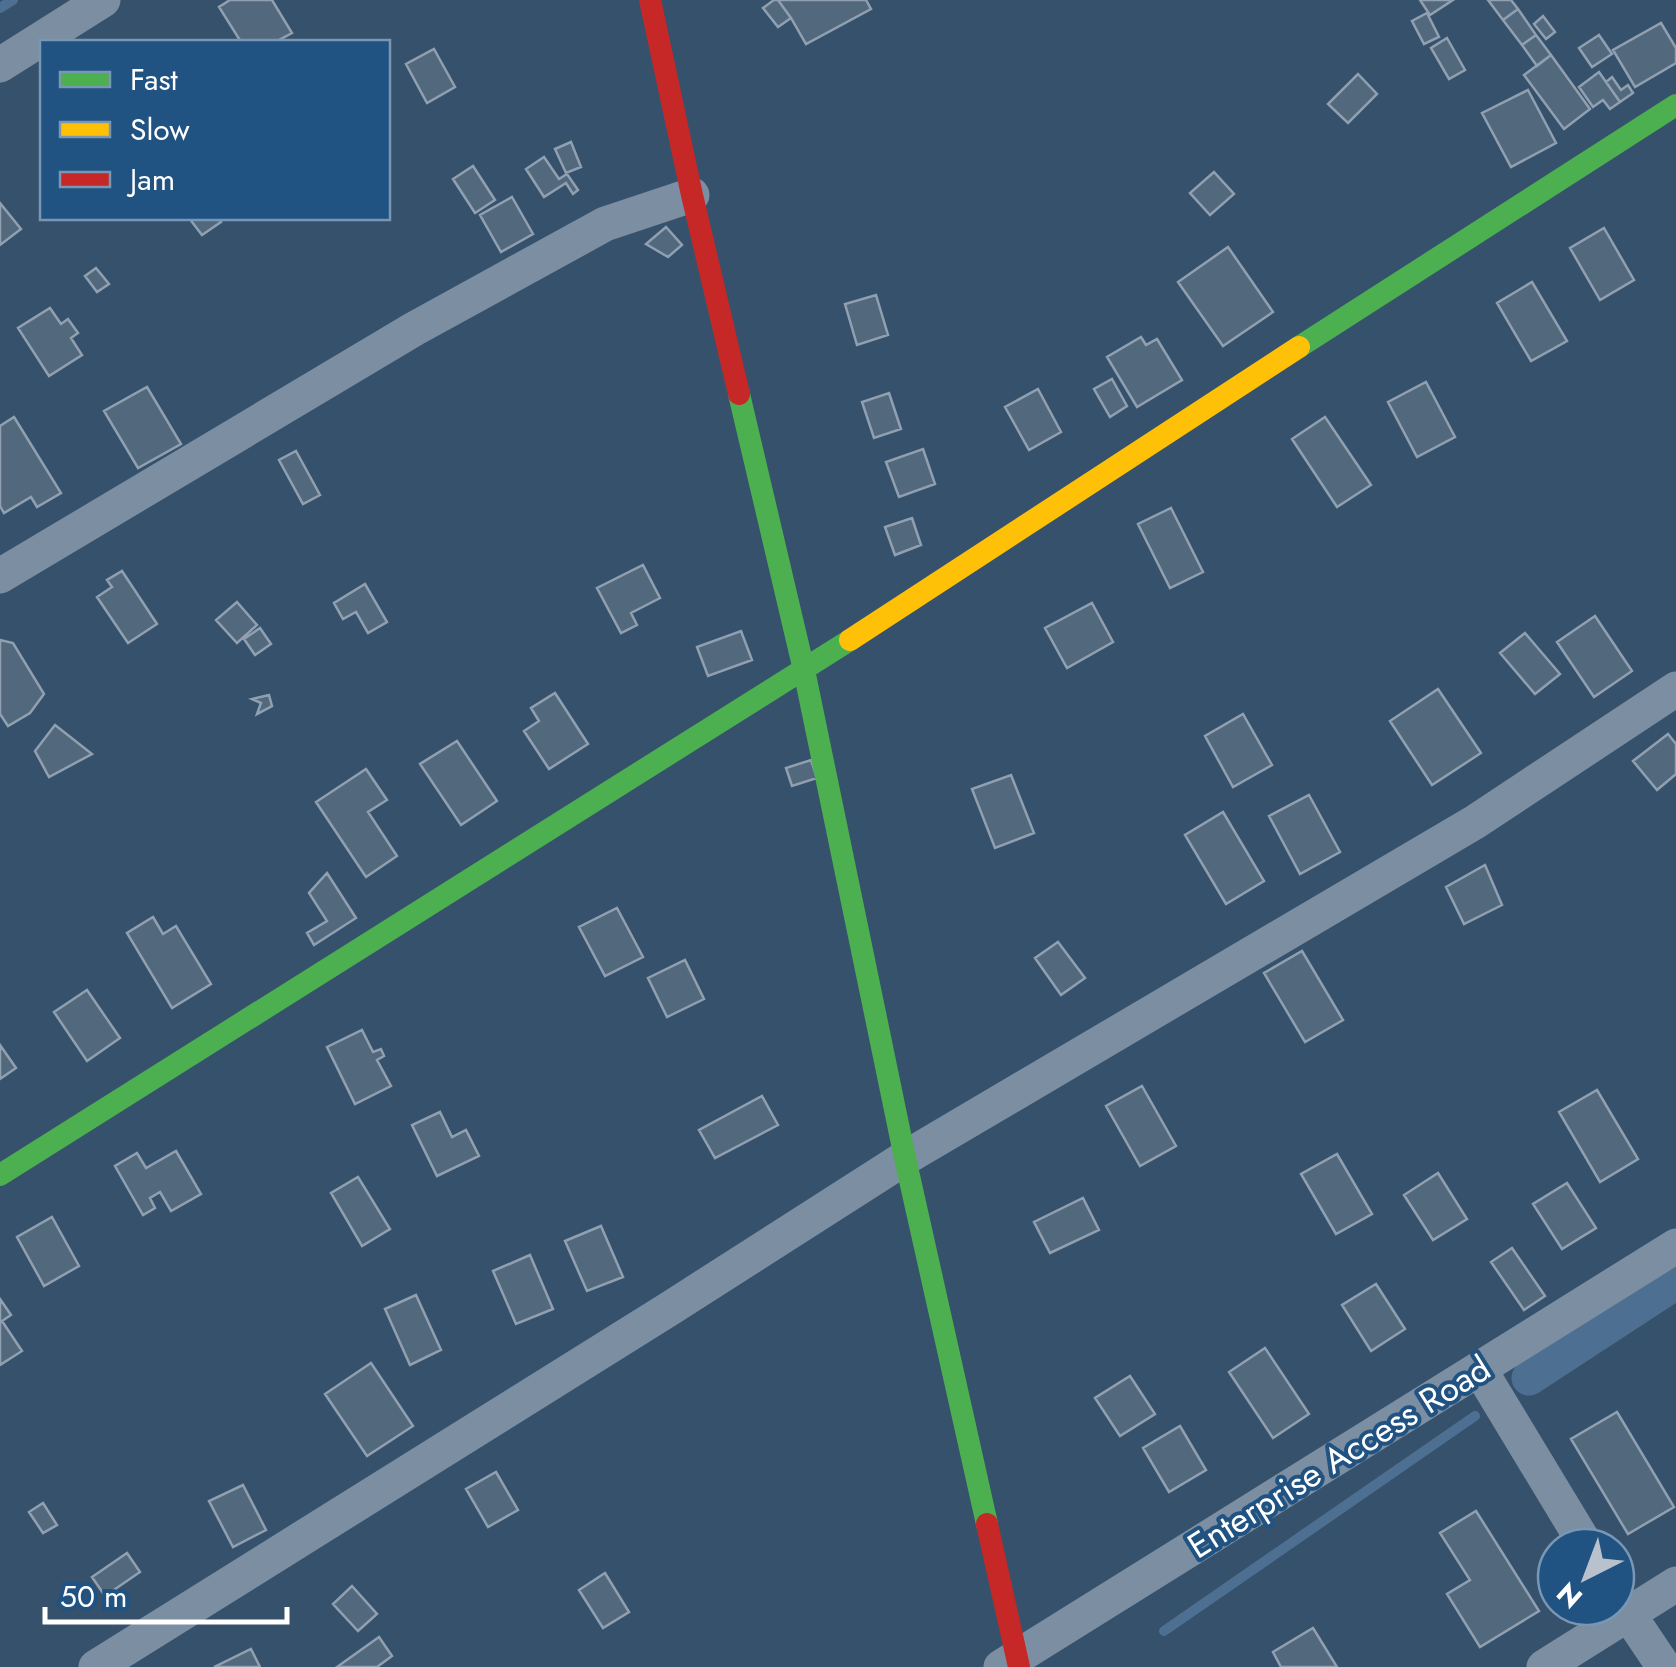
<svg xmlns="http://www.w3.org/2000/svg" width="1676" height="1667" viewBox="0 0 1676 1667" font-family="Jost,sans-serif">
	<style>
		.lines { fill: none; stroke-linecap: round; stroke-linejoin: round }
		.stream { stroke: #4d7092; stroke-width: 10 }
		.canal { stroke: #4d7092; stroke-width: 35 }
		.building { fill: #52687d; stroke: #90a0b0; stroke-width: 2.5 }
		.street { stroke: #7c8fa2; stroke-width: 35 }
		.fast { stroke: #4caf50; stroke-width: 22 }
		.slow { stroke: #ffc107; stroke-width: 22 }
		.jam { stroke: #c62828; stroke-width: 22 }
		.labels { text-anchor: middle; stroke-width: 8; stroke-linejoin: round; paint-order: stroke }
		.street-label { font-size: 35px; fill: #fff; stroke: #205282 }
	</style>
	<rect width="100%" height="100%" fill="#36516c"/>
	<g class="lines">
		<!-- stream -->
		<path class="stream" d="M 0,8 L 13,0
			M 1164,1631 L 1475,1416"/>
		<!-- canal -->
		<path class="canal" d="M 1529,1378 L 1676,1282"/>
	</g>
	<!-- building -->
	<path class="building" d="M 230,0 L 272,0 L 292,33 L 275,42 L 241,42 L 219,7 Z
		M 774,0 L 778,0 L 791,18 L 778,27 L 763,8 Z
		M 778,0 L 866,0 L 871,9 L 806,44 L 791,18 Z
		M 1420,0 L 1453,0 L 1430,15 Z
		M 1488,0 L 1511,0 L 1518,9 L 1503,20 Z
		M 1518,9 L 1536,35 L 1522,45 L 1503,20 Z
		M 1427,13 L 1439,37 L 1424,44 L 1412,21 Z
		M 1543,16 L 1555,32 L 1546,39 L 1534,24 Z
		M 1661,23 L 1676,48 L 1676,63 L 1635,87 L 1613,50 Z
		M 1536,35 L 1551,55 L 1537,66 L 1522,45 Z
		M 1599,35 L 1612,54 L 1592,67 L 1579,48 Z
		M 1447,38 L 1465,70 L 1449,79 L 1431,48 Z
		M 434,49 L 455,87 L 427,103 L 406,64 Z
		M 1551,55 L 1590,109 L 1564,129 L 1524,75 Z
		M 1599,72 L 1620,102 L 1610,109 L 1603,100 L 1593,107 L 1579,87 Z
		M 1358,74 L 1377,94 L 1348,123 L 1328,104 Z
		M 1612,77 L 1621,90 L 1628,85 L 1633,93 L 1620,102 L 1606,82 Z
		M 1528,90 L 1556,143 L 1511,167 L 1482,113 Z
		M 571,142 L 581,167 L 566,173 L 555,149 Z
		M 544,157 L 559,179 L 567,174 L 578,190 L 573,194 L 566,183 L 544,197 L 526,169 Z
		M 473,166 L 495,200 L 475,213 L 453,179 Z
		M 1214,172 L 1234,194 L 1210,215 L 1190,193 Z
		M 512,197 L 533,234 L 501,252 L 480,215 Z
		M 0,203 L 21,229 L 0,245 Z
		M 189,218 L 218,218 L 221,222 L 202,235 Z
		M 666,227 L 682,245 L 668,257 L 646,244 Z
		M 1604,228 L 1634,280 L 1600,300 L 1570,248 Z
		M 1228,247 L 1273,312 L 1223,346 L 1178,282 Z
		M 96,268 L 109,284 L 97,292 L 85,276 Z
		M 1532,282 L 1567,341 L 1531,361 L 1497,303 Z
		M 876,295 L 888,335 L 857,345 L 845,304 Z
		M 50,308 L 61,324 L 68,319 L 78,333 L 71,338 L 82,355 L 49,376 L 18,328 Z
		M 1141,337 L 1146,345 L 1157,339 L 1182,380 L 1137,407 L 1107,357 Z
		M 1112,379 L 1127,406 L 1110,417 L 1094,389 Z
		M 1426,382 L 1455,437 L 1417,457 L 1388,402 Z
		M 147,387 L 181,444 L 138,468 L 104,411 Z
		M 1038,389 L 1061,432 L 1029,450 L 1005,407 Z
		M 889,393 L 901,429 L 874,438 L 862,402 Z
		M 14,417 L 61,493 L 37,507 L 31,497 L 4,513 L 0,506 L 0,426 Z
		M 1325,417 L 1371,485 L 1337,507 L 1292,439 Z
		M 923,449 L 935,484 L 899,497 L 886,462 Z
		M 296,451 L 320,495 L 303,504 L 279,460 Z
		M 1171,508 L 1203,572 L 1170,588 L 1138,524 Z
		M 912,518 L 921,545 L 895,555 L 885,527 Z
		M 643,565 L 660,598 L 631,613 L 637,625 L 621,633 L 597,588 Z
		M 122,571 L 157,624 L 128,643 L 97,597 L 112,587 L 107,580 Z
		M 365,584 L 387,622 L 368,633 L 356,612 L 343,619 L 334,603 Z
		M 237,602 L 257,625 L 237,643 L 216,620 Z
		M 1092,603 L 1113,642 L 1067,668 L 1045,628 Z
		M 1595,616 L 1632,671 L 1594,697 L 1557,642 Z
		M 260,628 L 271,644 L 255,655 L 244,639 Z
		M 741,631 L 752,660 L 708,676 L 697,647 Z
		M 1525,633 L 1560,674 L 1535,694 L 1500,653 Z
		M 0,640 L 13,643 L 44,694 L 30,713 L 8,726 L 0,714 Z
		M 1438,689 L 1481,753 L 1432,785 L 1390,721 Z
		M 555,693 L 588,744 L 549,769 L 524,731 L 539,721 L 531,708 Z
		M 269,695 L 272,706 L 257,714 L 261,703 L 252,699 Z
		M 1243,714 L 1272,765 L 1233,787 L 1205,736 Z
		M 55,725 L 92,754 L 49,777 L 35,751 Z
		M 1668,734 L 1676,744 L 1676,774 L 1657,790 L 1633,761 Z
		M 457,741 L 497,801 L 461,825 L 420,764 Z
		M 811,760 L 817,778 L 792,786 L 786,768 Z
		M 366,769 L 387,800 L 368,812 L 397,856 L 366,877 L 316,802 Z
		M 1011,775 L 1034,833 L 995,848 L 972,789 Z
		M 1309,795 L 1340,852 L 1300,874 L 1269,816 Z
		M 1223,812 L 1264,881 L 1226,904 L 1185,835 Z
		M 1485,865 L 1502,905 L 1464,924 L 1446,887 Z
		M 327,873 L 356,918 L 314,945 L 307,933 L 327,921 L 309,893 Z
		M 617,908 L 643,957 L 605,976 L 579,927 Z
		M 153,917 L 163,934 L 176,926 L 211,984 L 172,1008 L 127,933 Z
		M 1058,942 L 1085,978 L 1061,995 L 1035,958 Z
		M 1302,951 L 1343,1020 L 1305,1042 L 1264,973 Z
		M 685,960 L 704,999 L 667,1017 L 648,978 Z
		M 87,990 L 120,1038 L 87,1061 L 54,1012 Z
		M 362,1030 L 373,1052 L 381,1049 L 384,1056 L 377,1060 L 391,1086 L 355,1104 L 327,1047 Z
		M 0,1045 L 16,1068 L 0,1079 Z
		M 1142,1086 L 1176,1146 L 1140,1166 L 1106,1106 Z
		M 1597,1090 L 1638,1159 L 1600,1182 L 1559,1112 Z
		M 762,1096 L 778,1125 L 715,1158 L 699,1130 Z
		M 440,1112 L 452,1137 L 466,1130 L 479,1156 L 437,1176 L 412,1125 Z
		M 176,1151 L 201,1194 L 171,1211 L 160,1192 L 150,1198 L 155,1208 L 143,1215 L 115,1166 L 137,1153 L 146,1168 Z
		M 1337,1154 L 1372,1214 L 1336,1234 L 1301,1174 Z
		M 1438,1173 L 1467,1219 L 1433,1240 L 1404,1195 Z
		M 358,1177 L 390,1229 L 362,1246 L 331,1193 Z
		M 1567,1183 L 1596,1228 L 1562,1249 L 1533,1204 Z
		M 1083,1198 L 1099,1230 L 1050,1253 L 1034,1222 Z
		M 52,1217 L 79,1266 L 44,1286 L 17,1237 Z
		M 601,1226 L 623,1277 L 587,1291 L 565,1241 Z
		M 1512,1248 L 1545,1296 L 1524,1310 L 1491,1262 Z
		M 530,1255 L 553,1309 L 516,1324 L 493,1271 Z
		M 1376,1284 L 1405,1329 L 1371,1351 L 1342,1305 Z
		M 416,1295 L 441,1350 L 410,1365 L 385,1309 Z
		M 0,1299 L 11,1315 L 2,1321 L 22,1351 L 0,1365 Z
		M 1265,1348 L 1309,1414 L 1273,1438 L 1229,1372 Z
		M 371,1363 L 413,1426 L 367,1456 L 325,1394 Z
		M 1130,1376 L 1155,1414 L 1120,1436 L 1095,1398 Z
		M 1617,1412 L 1674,1507 L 1628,1534 L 1571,1439 Z
		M 1180,1426 L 1206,1470 L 1169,1492 L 1143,1448 Z
		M 496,1472 L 518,1510 L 488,1527 L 466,1489 Z
		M 243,1485 L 266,1530 L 233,1547 L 209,1501 Z
		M 43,1503 L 57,1525 L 43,1533 L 29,1512 Z
		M 1476,1511 L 1539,1611 L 1480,1647 L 1447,1594 L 1470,1580 L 1440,1533 Z
		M 127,1553 L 140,1572 L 105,1596 L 92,1577 Z
		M 605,1573 L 629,1612 L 603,1628 L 579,1590 Z
		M 352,1586 L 377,1614 L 358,1631 L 333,1604 Z
		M 1313,1628 L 1337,1667 L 1281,1667 L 1273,1652 Z
		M 379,1637 L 392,1656 L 377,1667 L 337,1667 Z
		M 251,1649 L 260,1667 L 214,1667 Z"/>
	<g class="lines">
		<!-- street -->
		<path class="street" d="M 0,65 L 103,0
			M 0,576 L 414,329 L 605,224 L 692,195
			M 1480,1370 L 1587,1547
			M 1617,1597 L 1664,1667
			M 96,1667 L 669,1309 L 905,1158 L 1475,822 L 1676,689
			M 1001,1667 L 1676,1246
			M 1544,1667 L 1676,1584"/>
		<!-- fast -->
		<path class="fast" d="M 1299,347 L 1676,105
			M 739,394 L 804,670 L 905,1158 L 987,1524
			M 0,1175 L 850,640"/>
		<!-- slow -->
		<path class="slow" d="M 850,640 L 1299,347"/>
		<!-- jam -->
		<path class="jam" d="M 650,0 L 692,195 L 739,394
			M 987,1524 L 1019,1667"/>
	</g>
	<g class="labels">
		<!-- street labels -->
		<g class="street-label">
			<text transform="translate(1339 1457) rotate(-32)" y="12">Enterprise Access Road</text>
		</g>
	</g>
	<!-- legend -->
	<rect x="40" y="40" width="350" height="180" fill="#205282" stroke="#7997b4" stroke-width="2.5"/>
	<rect x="60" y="72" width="50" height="15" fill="#4caf50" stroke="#7997b4" stroke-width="2.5"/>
	<text x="130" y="90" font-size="30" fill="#ffffff">Fast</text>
	<rect x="60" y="122" width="50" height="15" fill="#ffc107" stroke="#7997b4" stroke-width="2.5"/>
	<text x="130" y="140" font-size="30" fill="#ffffff">Slow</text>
	<rect x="60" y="172" width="50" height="15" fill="#c62828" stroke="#7997b4" stroke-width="2.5"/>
	<text x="130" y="190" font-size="30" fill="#ffffff">Jam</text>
	<!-- north arrow -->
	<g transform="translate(1586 1577) rotate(222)"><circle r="48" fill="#205282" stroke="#7997b4" stroke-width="2.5"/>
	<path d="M0-8L18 38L0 25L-18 38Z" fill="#b9c2cc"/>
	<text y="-15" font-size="28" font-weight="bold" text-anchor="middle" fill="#ffffff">N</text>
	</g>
	<!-- scale -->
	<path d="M45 1607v15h242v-15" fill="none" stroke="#ffffff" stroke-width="5"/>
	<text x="60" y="1607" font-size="30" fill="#ffffff" stroke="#205282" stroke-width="8" paint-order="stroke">50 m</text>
</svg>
